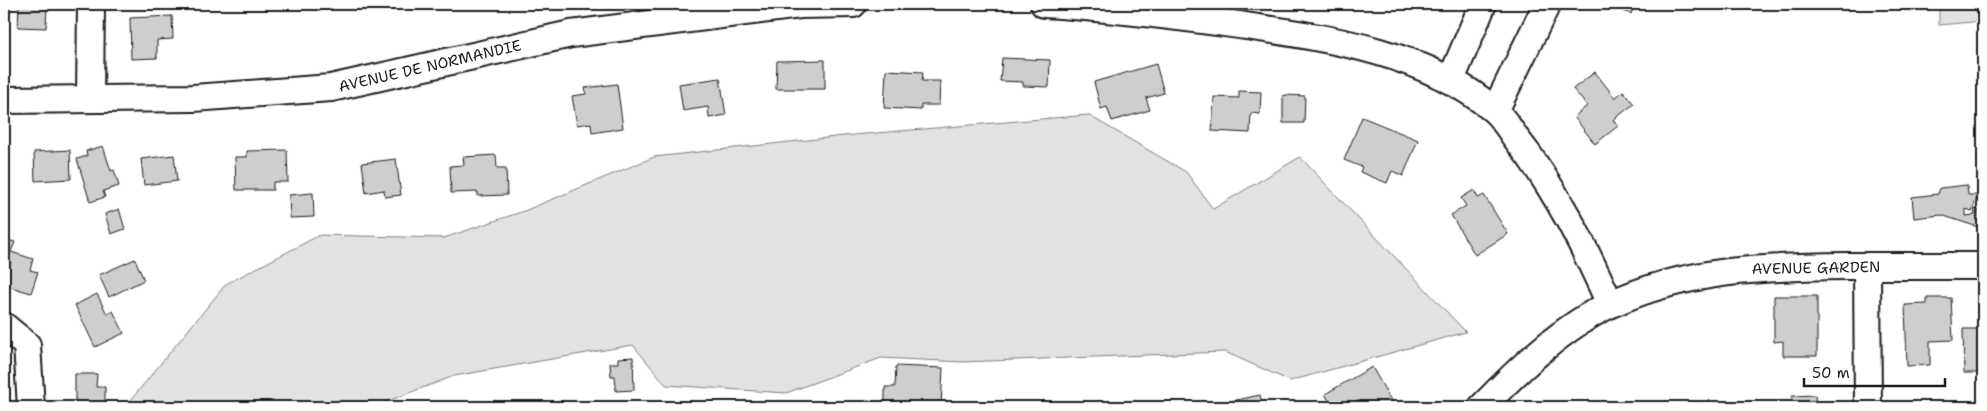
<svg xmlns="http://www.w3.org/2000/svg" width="1987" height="411" viewBox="0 0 1987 411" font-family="'Shantell Sans',sans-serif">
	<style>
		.green { fill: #e2e2e2; stroke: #7f7f7f }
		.building { fill: #cecece; stroke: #1c1c1c }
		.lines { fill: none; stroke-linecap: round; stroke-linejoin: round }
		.minor-casing { stroke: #1c1c1c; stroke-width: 30 }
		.minor { stroke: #fff; stroke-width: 26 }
		.labels { text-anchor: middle; stroke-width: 4; stroke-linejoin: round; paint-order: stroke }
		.street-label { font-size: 15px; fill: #1c1c1c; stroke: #fff }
	</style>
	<rect width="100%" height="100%" fill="#fff"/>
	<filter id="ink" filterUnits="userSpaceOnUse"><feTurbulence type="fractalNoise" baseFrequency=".02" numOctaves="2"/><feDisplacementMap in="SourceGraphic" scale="10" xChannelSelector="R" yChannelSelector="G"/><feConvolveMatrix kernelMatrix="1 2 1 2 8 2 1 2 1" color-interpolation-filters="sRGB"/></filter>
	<g filter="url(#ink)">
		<!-- green -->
		<path class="green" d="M 1939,4 L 1983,4 L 1983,21 L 1939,25 Z
			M 1088,115 L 1186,172 L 1213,209 L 1300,157 L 1466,332 L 1290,381 L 1225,352 L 963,362 L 881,358 L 786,393 L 666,385 L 633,345 L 454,376 L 372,407 L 125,407 L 226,284 L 320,235 L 444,238 L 524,211 L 654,157 L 853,135 Z"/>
		<!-- building -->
		<path class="building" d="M 19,4 L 47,4 L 46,28 L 18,27 Z
			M 1606,4 L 1635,4 L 1631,14 Z
			M 172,16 L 173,39 L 157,40 L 157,58 L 131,59 L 130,18 Z
			M 1002,58 L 1050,60 L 1049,87 L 1023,86 L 1023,82 L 1000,81 Z
			M 825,60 L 825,89 L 776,89 L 777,61 Z
			M 1156,64 L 1164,93 L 1146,98 L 1150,110 L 1112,121 L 1107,107 L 1101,109 L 1094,82 Z
			M 886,70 L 923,72 L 922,81 L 940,81 L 939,105 L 921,105 L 921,110 L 884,108 Z
			M 1595,72 L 1615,98 L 1623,91 L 1634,104 L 1613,120 L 1618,126 L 1595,144 L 1574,117 L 1587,106 L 1573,89 Z
			M 720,78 L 726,115 L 709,118 L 708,107 L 683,111 L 679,84 Z
			M 617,84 L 623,128 L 592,133 L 591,123 L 577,125 L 572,96 L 586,94 L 585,88 Z
			M 1239,91 L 1261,92 L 1260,114 L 1251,113 L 1250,133 L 1212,131 L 1214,97 L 1239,98 Z
			M 1283,95 L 1305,96 L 1304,123 L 1283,123 Z
			M 1362,117 L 1418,140 L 1403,176 L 1392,171 L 1387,183 L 1360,172 L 1362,167 L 1344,160 Z
			M 103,146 L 111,171 L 114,170 L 119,186 L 103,191 L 105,197 L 90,202 L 77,159 L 87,156 L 86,151 Z
			M 70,150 L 71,179 L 35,181 L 34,152 Z
			M 287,150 L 288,182 L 273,182 L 273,190 L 236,190 L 235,157 L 247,157 L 247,151 Z
			M 174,155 L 177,181 L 144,185 L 141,159 Z
			M 496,155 L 497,168 L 506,168 L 507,195 L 478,196 L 478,192 L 451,193 L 450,166 L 464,165 L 463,157 Z
			M 396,159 L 401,195 L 385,197 L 384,190 L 366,193 L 362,163 Z
			M 1967,185 L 1968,195 L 1978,195 L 1972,211 L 1966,209 L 1966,216 L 1975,215 L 1974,209 L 1979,210 L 1981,228 L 1941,215 L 1914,218 L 1912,197 L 1938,194 L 1940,188 Z
			M 1474,190 L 1478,198 L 1484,195 L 1508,234 L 1475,255 L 1451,215 L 1466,206 L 1461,198 Z
			M 313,193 L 314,217 L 290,218 L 289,195 Z
			M 119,209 L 125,229 L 111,234 L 105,214 Z
			M 4,239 L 15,242 L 11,252 L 33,259 L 30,270 L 38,272 L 31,293 L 4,285 Z
			M 135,259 L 144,280 L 109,297 L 99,275 Z
			M 97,294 L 107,314 L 113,311 L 124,333 L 95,347 L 75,305 Z
			M 1774,296 L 1817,296 L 1817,356 L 1783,356 L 1783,341 L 1774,342 Z
			M 1927,298 L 1951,298 L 1953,340 L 1930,341 L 1930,365 L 1907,366 L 1905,305 L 1927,304 Z
			M 1963,329 L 1983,329 L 1983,373 L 1964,373 Z
			M 633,357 L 634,390 L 616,391 L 615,376 L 611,376 L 610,363 L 618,363 L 618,358 Z
			M 896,366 L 943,368 L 941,407 L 885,407 L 885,387 L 895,387 Z
			M 1372,367 L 1394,406 L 1333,407 L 1325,394 Z
			M 75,374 L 97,374 L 96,387 L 105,387 L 105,407 L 75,407 Z
			M 1260,395 L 1263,407 L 1234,407 L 1232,401 Z
			M 1815,395 L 1816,407 L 1792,407 L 1792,396 Z"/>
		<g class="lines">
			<defs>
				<path id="minor" d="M 1044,4 C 1109,8 1174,16 1239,25 C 1327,38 1424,51 1494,110 C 1502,117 1509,128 1515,137 C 1555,187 1584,246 1610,304
					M 1451,80 L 1483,4
					M 90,98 L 91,4
					M 4,100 L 193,98 L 331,88 L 571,34 L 800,5 L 853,4
					M 1495,111 L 1547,4
					M 1867,266 L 1868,407
					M 4,326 L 27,345 L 31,407
					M 1482,407 C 1519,369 1562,327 1611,304 C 1686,269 1766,267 1847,266 C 1893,266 1938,266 1983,266"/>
			</defs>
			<!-- minor casing -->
			<use href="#minor" class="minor-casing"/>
			<!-- minor -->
			<use href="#minor" class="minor"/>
		</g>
	</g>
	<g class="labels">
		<!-- street labels -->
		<g class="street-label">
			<text transform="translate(430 66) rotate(-13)" y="5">AVENUE DE NORMANDIE</text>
			<text transform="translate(1816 268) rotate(-1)" y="5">AVENUE GARDEN</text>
		</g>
	</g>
	<!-- margin -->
	<rect width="1987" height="411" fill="none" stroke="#fff" stroke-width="20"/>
	<rect x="10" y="10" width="1967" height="391" fill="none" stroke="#1c1c1c" stroke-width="2" filter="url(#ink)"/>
	<!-- scale -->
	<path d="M1804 378v8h141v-8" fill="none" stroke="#1c1c1c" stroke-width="2.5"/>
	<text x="1812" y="378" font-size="15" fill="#1c1c1c" stroke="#ffffff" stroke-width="4" paint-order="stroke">50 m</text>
</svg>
